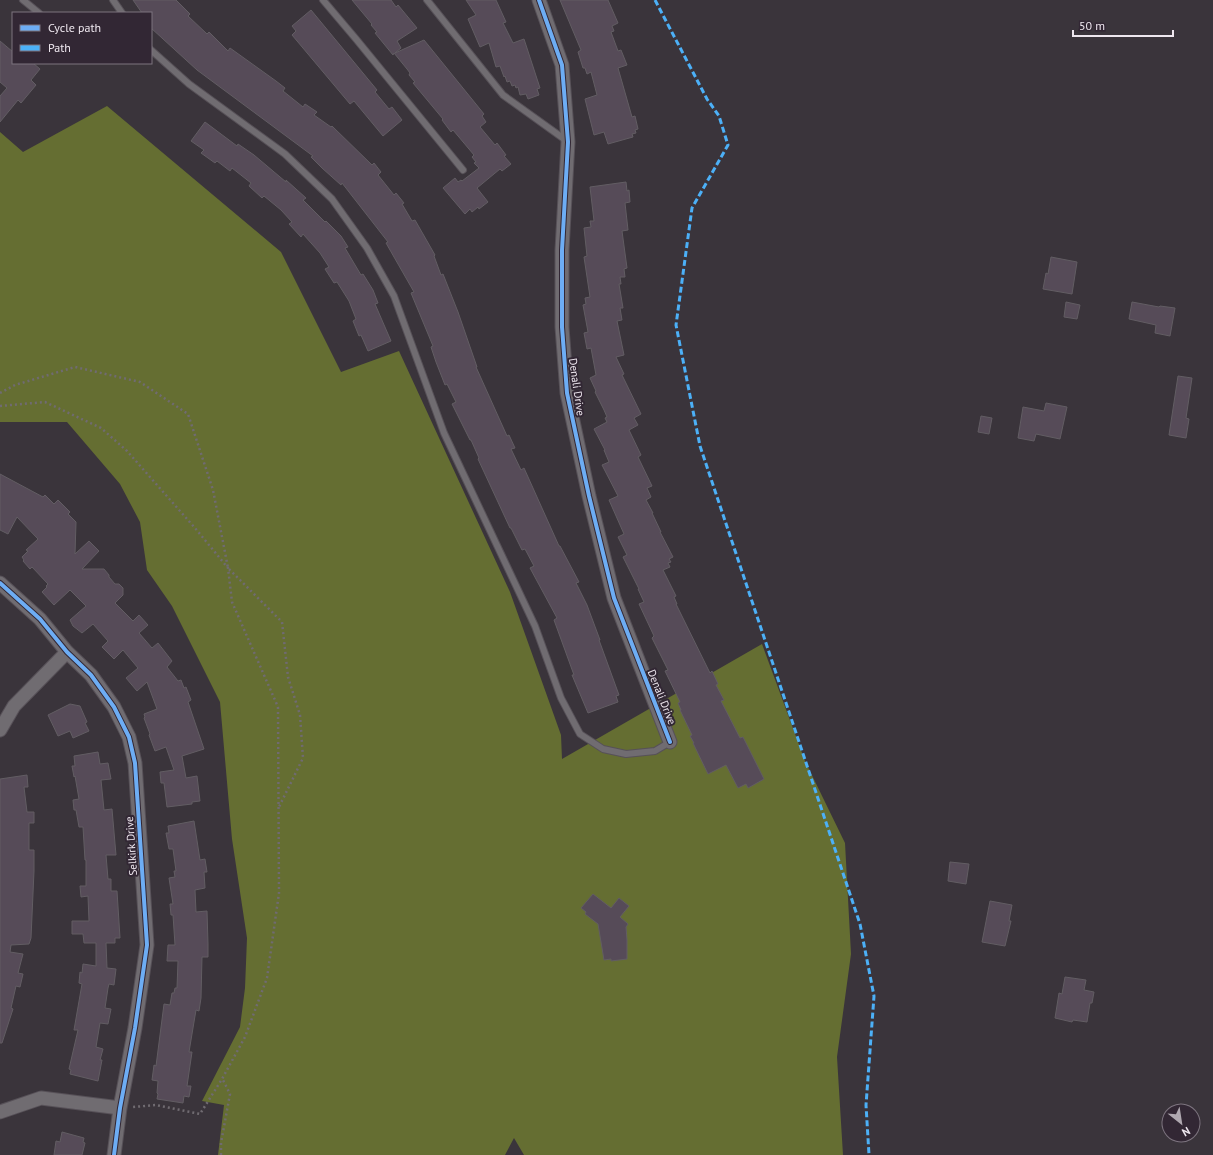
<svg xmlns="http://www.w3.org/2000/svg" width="1213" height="1155" viewBox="0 0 1213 1155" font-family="'PT Sans',sans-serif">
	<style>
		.forest { fill: #656e32 }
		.building { fill: #564b58; stroke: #625d63 }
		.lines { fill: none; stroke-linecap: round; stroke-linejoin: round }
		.service-casing { stroke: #575158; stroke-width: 8 }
		.minor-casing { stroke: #575158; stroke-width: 15 }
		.path { stroke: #706b71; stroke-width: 2.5; stroke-dasharray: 2 3; stroke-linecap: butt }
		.service { stroke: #706c71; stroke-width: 6 }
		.minor { stroke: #706c71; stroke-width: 13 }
		.quiet { stroke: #4cb0f7; stroke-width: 3; stroke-dasharray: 6 3; stroke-linecap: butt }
		.cycleway-casing { stroke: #322734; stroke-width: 6 }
		.cycleway { stroke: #6dadf4; stroke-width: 4 }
		.labels { text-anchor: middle; stroke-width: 4; stroke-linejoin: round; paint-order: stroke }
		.street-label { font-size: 11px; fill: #eee7ef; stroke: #322734 }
	</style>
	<rect width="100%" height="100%" fill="#3a343b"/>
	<!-- forest -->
	<path class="forest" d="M 107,106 L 281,252 L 341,372 L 399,351 L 510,592 L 561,735 L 562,759 L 762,644 L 805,761 L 845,843 L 851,954 L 837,1057 L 843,1155 L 524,1155 L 514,1138 L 505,1155 L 218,1155 L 224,1105 L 202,1101 L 240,1027 L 245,988 L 247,938 L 232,839 L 220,702 L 172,606 L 147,570 L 140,522 L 120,484 L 67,422 L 0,422 L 0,132 L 23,152 Z"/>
	<!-- building -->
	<path class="building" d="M 133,0 L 176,0 L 190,14 L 188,16 L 207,34 L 209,32 L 228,51 L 230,48 L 276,81 L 285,88 L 283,91 L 303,107 L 305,104 L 317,112 L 314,115 L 331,127 L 332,126 L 372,165 L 374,163 L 381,172 L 378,175 L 394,195 L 396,193 L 404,203 L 402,204 L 412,221 L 415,220 L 435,255 L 434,256 L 441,275 L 443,274 L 458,312 L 477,367 L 476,367 L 507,436 L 509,435 L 515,448 L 511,449 L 521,470 L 524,468 L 559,546 L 560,546 L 579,582 L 576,583 L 587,605 L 600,640 L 599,640 L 619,695 L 616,696 L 618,702 L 588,713 L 572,675 L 574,675 L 554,620 L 557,618 L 530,568 L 534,566 L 525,549 L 522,550 L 511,528 L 510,528 L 478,459 L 479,458 L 471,440 L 470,440 L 452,404 L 456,402 L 447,384 L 445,385 L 436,362 L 431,347 L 433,346 L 411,293 L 414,292 L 386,243 L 388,242 L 342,183 L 341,185 L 322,168 L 311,157 L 313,156 L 197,70 L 151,28 L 151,13 L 142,13 Z
		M 352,0 L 391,0 L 396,7 L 398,5 L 417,28 L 397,41 L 401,48 L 395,53 L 424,40 L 484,114 L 482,116 L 486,122 L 480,127 L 495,145 L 497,143 L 506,155 L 504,156 L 511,164 L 502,171 L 500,169 L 477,188 L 488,202 L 479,209 L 478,207 L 472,212 L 470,209 L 465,214 L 443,188 L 455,178 L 458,182 L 461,180 L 462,181 L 479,168 L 474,163 L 476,162 L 472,157 L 474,155 L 453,130 L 451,132 L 442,120 L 443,119 L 413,83 L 415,82 L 409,75 L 410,73 L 407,69 L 394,53 L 393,55 L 375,33 L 377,32 L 371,25 L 372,24 Z
		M 466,0 L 496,0 L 506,22 L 503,23 L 513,43 L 524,39 L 540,88 L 537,89 L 539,95 L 528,99 L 526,94 L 520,95 L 518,87 L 516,88 L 515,85 L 512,86 L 510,81 L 507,82 L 505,76 L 504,77 L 500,66 L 496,67 L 489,43 L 480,47 L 468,19 L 476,15 Z
		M 560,0 L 608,0 L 618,23 L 612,26 L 614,31 L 611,32 L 618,51 L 621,50 L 627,65 L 618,68 L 632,117 L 635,116 L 638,129 L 635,130 L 636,133 L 632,134 L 633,137 L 608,144 L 604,132 L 594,135 L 585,99 L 597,95 L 591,72 L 587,74 L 585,68 L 583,68 L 578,52 L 581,50 Z
		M 311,10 L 377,90 L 375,92 L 389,109 L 392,107 L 402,120 L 383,136 L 354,101 L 350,104 L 292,35 L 296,31 L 292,26 Z
		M 0,41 L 13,52 L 13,63 L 33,63 L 40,69 L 31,80 L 36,85 L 21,103 L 18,100 L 0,122 L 0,96 L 7,88 L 0,82 Z
		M 205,122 L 237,146 L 238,144 L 254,155 L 286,182 L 286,180 L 306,198 L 303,200 L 325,222 L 326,221 L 341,236 L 348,247 L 345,248 L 361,275 L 363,274 L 373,290 L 378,303 L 375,304 L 391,341 L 368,351 L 361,335 L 359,336 L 353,321 L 356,319 L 349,301 L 337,282 L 334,283 L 325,269 L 329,267 L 320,253 L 303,234 L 301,237 L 289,224 L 292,222 L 281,210 L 264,196 L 262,198 L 249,186 L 251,183 L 232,168 L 230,171 L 217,161 L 215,163 L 201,153 L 204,150 L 191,141 Z
		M 626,182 L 627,191 L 629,190 L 630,202 L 625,203 L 628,230 L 622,231 L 627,268 L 624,269 L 625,277 L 620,277 L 621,284 L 619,284 L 623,308 L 620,308 L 622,320 L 617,321 L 624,355 L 616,357 L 624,374 L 622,375 L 641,414 L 634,418 L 638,425 L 629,430 L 641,455 L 638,457 L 652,486 L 647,488 L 651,497 L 646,500 L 653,513 L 652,513 L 661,532 L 660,532 L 673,557 L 669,559 L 671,562 L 668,563 L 670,567 L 663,570 L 676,596 L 674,597 L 677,604 L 676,604 L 710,673 L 712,671 L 718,684 L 716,685 L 724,700 L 721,701 L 740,738 L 743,737 L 764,779 L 748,788 L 746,784 L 738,788 L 726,765 L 708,774 L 693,743 L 694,743 L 690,736 L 692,735 L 680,710 L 681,710 L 678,703 L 680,702 L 665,671 L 668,670 L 652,638 L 654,636 L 639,604 L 644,602 L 638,589 L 639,589 L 623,557 L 627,555 L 618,537 L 624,534 L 609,500 L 618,496 L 602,465 L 609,462 L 604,450 L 605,450 L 594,429 L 607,422 L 605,418 L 607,417 L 604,410 L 595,392 L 596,391 L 590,378 L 596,375 L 591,348 L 587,349 L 584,333 L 588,332 L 583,305 L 586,304 L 585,298 L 590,297 L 584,257 L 587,256 L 584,228 L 591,227 L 590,221 L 594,221 L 590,187 Z
		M 1051,257 L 1077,262 L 1072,294 L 1043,289 L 1046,273 L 1048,274 Z
		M 1066,302 L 1080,305 L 1077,319 L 1064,317 Z
		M 1132,302 L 1159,307 L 1160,306 L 1175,308 L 1170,336 L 1155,333 L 1156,325 L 1129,319 Z
		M 1178,376 L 1192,378 L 1186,418 L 1189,419 L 1186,438 L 1169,435 Z
		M 1046,403 L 1067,407 L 1060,439 L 1036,434 L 1034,441 L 1018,438 L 1023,407 L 1044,411 Z
		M 981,416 L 992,418 L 989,434 L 978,432 Z
		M 0,474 L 43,497 L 45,495 L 54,504 L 58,500 L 70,512 L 68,514 L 76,522 L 75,554 L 89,541 L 99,551 L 82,569 L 104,569 L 109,575 L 109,577 L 115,584 L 119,584 L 123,588 L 123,595 L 115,603 L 133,621 L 139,615 L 148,625 L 139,633 L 152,648 L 158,643 L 172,661 L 167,667 L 178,681 L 181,680 L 184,688 L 186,687 L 191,700 L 188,702 L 204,749 L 182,756 L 186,778 L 197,776 L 200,801 L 192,802 L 192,804 L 167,807 L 164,783 L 161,783 L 160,772 L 174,770 L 166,747 L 155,751 L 149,735 L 150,734 L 144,718 L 145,717 L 144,714 L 157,709 L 147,682 L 137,691 L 126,678 L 138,668 L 123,650 L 114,659 L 102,647 L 108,641 L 93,624 L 82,633 L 73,626 L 70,620 L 86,606 L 70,590 L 54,605 L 42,592 L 47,587 L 46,586 L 48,584 L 32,567 L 30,569 L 23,561 L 24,560 L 22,557 L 28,551 L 26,550 L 38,539 L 17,517 L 8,534 L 0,530 Z
		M 70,704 L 80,706 L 87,722 L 85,723 L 89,731 L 73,738 L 70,731 L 58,736 L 48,715 Z
		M 98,752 L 100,764 L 108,763 L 111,779 L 101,780 L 104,810 L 112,809 L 116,855 L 106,855 L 108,879 L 111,879 L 111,891 L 117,891 L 120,938 L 115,938 L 115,943 L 106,943 L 107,968 L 116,969 L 114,985 L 109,984 L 108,988 L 105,1008 L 111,1009 L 108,1024 L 100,1023 L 96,1047 L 103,1049 L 100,1060 L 102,1060 L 98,1081 L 70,1074 L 71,1070 L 69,1069 L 78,1030 L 74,1030 L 82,984 L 79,983 L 80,972 L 82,973 L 83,964 L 96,966 L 96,943 L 84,943 L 83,934 L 72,934 L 72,921 L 89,921 L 88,896 L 81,897 L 80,886 L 86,886 L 86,860 L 85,860 L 83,827 L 79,827 L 76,810 L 74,810 L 73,800 L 79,799 L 75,776 L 74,777 L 72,766 L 75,766 L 74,756 Z
		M 27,775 L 28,787 L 24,787 L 27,812 L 34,812 L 34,823 L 29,823 L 29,850 L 34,850 L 34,871 L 31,938 L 29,944 L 11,945 L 10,952 L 23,954 L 18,973 L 23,974 L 20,987 L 16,986 L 11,1008 L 13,1009 L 2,1043 L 0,1043 L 0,779 Z
		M 194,821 L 200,860 L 205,859 L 207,872 L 204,872 L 205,888 L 195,890 L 196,912 L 207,911 L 208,944 L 208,957 L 202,957 L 201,998 L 199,1011 L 196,1010 L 189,1052 L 192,1052 L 187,1086 L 191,1086 L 189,1097 L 184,1096 L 183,1103 L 157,1099 L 158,1094 L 157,1093 L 158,1081 L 152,1080 L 154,1065 L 156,1066 L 164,1004 L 170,1005 L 172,993 L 174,993 L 175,988 L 177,988 L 178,961 L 167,961 L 168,945 L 175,945 L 173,915 L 171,915 L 170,904 L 173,904 L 169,878 L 175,877 L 174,871 L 176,871 L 173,849 L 169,849 L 166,833 L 169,833 L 168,826 Z
		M 950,862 L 969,864 L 966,884 L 948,881 Z
		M 593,894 L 611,908 L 619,898 L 629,906 L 620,917 L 628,924 L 626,927 L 627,940 L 627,959 L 611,961 L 611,959 L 604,960 L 598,924 L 585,914 L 586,912 L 581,908 Z
		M 990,901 L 1012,905 L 1009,921 L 1011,921 L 1005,946 L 982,942 Z
		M 1065,977 L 1086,980 L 1084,990 L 1094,992 L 1092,1003 L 1090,1003 L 1087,1022 L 1073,1020 L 1072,1022 L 1055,1018 L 1059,993 L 1062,994 Z
		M 62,1132 L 84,1138 L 83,1142 L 85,1143 L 82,1155 L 54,1155 L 56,1141 L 60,1142 Z"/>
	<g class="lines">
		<defs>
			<path id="service" d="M 23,0 L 39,13
				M 113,0 L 122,13
				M 323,0 L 356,39 L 463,170
				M 427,0 L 503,95 L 567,141
				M 151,50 L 189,84 L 285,154 L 332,199 L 367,248 L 394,296 L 444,433 L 535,626 L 561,698 L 580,734 L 603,749 L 626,754 L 655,751 L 670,742"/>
			<path id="minor" d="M 539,0 L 562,65 L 568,142 L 562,250 L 562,327 L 567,393 L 589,496 L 614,598 L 670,742
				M 0,583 L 40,619 L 67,652 L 91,675 L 114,707 L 129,737 L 135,763 L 147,945 L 135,1028 L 120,1108 L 114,1155
				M 0,730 L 14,706 L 67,652
				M 0,1112 L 41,1098 L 120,1108"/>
		</defs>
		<!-- service casing -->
		<use href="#service" class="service-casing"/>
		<!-- minor casing -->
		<use href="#minor" class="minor-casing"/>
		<!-- path -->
		<path class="path" d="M 0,393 L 15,385 L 75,367 L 140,382 L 188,414 L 213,490 L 228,568 L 282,622 L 288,677 L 300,715 L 303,758 L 279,807
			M 0,406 L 45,402 L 101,428 L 127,451 L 195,528 L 228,568 L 232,602 L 278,707 L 279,893 L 267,978 L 245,1037 L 222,1079 L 200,1114 L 156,1105 L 133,1107
			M 221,1155 L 221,1143 L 230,1094 L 223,1080"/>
		<!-- service -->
		<use href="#service" class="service"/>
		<!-- minor -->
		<use href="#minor" class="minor"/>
		<!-- quiet -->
		<path class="quiet" d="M 655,0 L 707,99 L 719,116 L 728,145 L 692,208 L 676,325 L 700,446 L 860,924 L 874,996 L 866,1105 L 869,1155"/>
		<defs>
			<path id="cycleway" d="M 539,0 L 562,65 L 568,142 L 562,250 L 562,327 L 567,393 L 589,496 L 614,598 L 670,742
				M 0,583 L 40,619 L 67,652 L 91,675 L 114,707 L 129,737 L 135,763 L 147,945 L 135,1028 L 120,1108 L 114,1155"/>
		</defs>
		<!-- cycleway casing -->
		<use href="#cycleway" class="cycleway-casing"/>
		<!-- cycleway -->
		<use href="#cycleway" class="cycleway"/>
	</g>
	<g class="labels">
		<!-- street labels -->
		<g class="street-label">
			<text transform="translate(577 387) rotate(82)" y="4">Denali Drive</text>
			<text transform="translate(662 697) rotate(68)" y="4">Denali Drive</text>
			<text transform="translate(131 846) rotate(-94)" y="4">Selkirk Drive</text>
		</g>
	</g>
	<!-- legend -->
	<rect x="12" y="12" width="140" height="52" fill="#322734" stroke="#7d747f"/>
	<rect x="20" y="25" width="20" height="6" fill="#6dadf4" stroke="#7d747f"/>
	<text x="48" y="32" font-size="12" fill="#eee7ef">Cycle path</text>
	<rect x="20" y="45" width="20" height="6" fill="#4cb0f7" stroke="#7d747f"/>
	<text x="48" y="52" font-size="12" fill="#eee7ef">Path</text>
	<!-- north arrow -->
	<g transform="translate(1181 1123) rotate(150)"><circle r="19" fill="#322734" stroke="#7d747f"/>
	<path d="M0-3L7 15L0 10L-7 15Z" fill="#afa8b0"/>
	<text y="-6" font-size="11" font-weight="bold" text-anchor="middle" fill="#eee7ef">N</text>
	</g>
	<!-- scale -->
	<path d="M1073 30v6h100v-6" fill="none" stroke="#eee7ef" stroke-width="2"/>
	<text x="1079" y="30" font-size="12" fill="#eee7ef" stroke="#322734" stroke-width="3" paint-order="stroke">50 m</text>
</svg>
